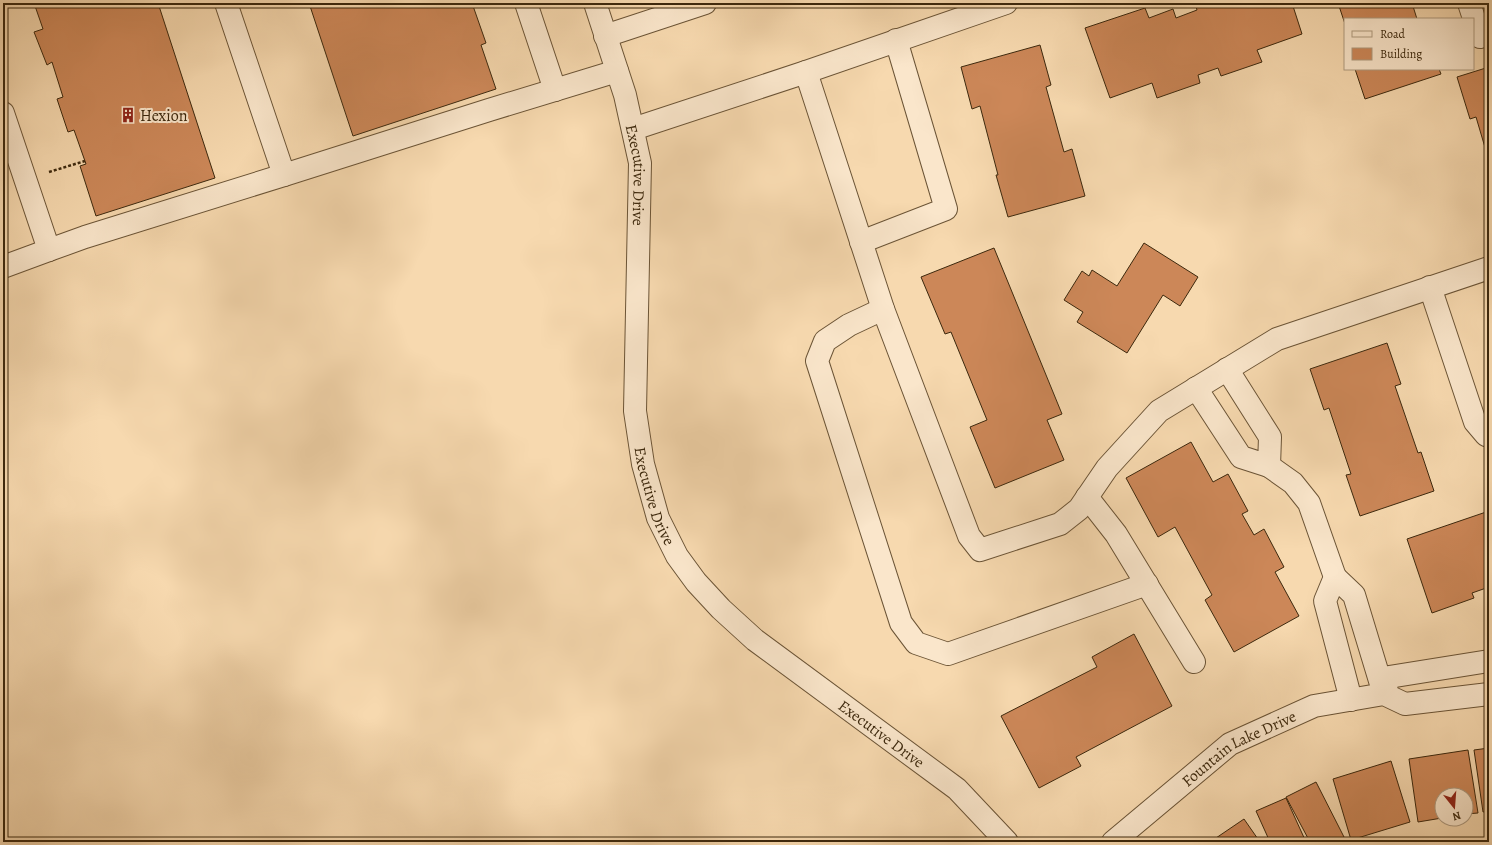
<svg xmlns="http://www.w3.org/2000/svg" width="1492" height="845" viewBox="0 0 1492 845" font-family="Alegreya,serif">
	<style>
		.building { fill: #cc8758; stroke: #3c280d }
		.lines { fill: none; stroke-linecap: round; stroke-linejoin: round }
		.minor-casing { stroke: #6b5436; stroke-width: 24 }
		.path { stroke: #3c280d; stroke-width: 2.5; stroke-dasharray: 3 2; stroke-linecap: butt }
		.minor { stroke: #fae6cb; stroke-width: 22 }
		.labels { text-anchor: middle; stroke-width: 4; stroke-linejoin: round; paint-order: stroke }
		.poi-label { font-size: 16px; fill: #3c280d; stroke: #fae6cb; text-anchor: start }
		.street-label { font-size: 16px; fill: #3c280d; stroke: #fae6cb }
	</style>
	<rect width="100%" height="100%" fill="#f7d9af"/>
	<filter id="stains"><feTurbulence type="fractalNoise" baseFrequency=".005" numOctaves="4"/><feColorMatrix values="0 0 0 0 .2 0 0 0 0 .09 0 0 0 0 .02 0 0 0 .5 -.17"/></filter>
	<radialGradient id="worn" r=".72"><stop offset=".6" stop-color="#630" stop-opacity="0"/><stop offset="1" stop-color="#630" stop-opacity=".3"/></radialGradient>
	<!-- building -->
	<path class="building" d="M 34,3 L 158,3 L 215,178 L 96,216 L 80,166 L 86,164 L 74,130 L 68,132 L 57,99 L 63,97 L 52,62 L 47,65 L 34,32 L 43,29 Z
		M 309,3 L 472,3 L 486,43 L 481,45 L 496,89 L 353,136 Z
		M 1195,3 L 1292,3 L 1302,34 L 1257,50 L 1262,62 L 1221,76 L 1218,68 L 1198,75 L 1200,83 L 1157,98 L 1152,83 L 1110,98 L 1085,28 L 1145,8 L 1149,18 L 1173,9 L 1176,18 L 1197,10 Z
		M 1338,3 L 1412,3 L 1417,19 L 1345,19 L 1345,24 Z
		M 1040,45 L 1051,85 L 1046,87 L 1064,152 L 1072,149 L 1085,196 L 1008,217 L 996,175 L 998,175 L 980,106 L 972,109 L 961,67 Z
		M 1489,67 L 1489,161 L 1476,117 L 1470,119 L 1457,77 Z
		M 1355,69 L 1439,69 L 1441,74 L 1365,99 Z
		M 1144,243 L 1198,277 L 1180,306 L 1163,295 L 1127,353 L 1077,322 L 1083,312 L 1064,300 L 1082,271 L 1089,276 L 1092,270 L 1117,286 Z
		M 994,248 L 1062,414 L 1047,420 L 1064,460 L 995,488 L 970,427 L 987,420 L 951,332 L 945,334 L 921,277 Z
		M 1387,343 L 1401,384 L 1395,386 L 1418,453 L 1421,452 L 1434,491 L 1360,516 L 1346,475 L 1351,474 L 1329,408 L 1324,410 L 1310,369 Z
		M 1191,442 L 1213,482 L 1228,474 L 1248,511 L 1242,514 L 1254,535 L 1264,529 L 1284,567 L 1275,572 L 1299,616 L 1234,652 L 1205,600 L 1212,595 L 1175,527 L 1158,537 L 1126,478 Z
		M 1489,511 L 1489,587 L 1472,593 L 1474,598 L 1432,613 L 1407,539 Z
		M 1134,634 L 1172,706 L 1076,757 L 1081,766 L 1039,788 L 1001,716 L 1097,667 L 1092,657 Z
		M 1489,748 L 1489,811 L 1483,812 L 1474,750 Z
		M 1468,750 L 1478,813 L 1466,814 L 1466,795 L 1442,795 L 1442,818 L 1418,822 L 1409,759 Z
		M 1391,761 L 1410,822 L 1351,840 L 1333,779 Z
		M 1316,782 L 1344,837 L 1334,842 L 1310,842 L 1286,797 Z
		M 1286,798 L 1306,842 L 1270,842 L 1256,811 Z
		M 1244,819 L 1260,842 L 1219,842 L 1216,838 Z"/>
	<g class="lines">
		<defs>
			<g id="minor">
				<path d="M 226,3 L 284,175 L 489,110 L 617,71"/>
				<path d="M 526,3 L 555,90"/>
				<path id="s1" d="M 595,3 L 625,95 L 640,163 L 635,411 L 643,464 L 658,518 L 677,556 L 696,582 L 721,609 L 755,640 L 957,789 L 1007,842"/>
				<path d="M 1469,3 L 1480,37"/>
				<path d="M 605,36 L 705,3"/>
				<path d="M 806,72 L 883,309 L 969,536 L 980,550 L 1060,524 L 1079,509 L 1107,468 L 1159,411 L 1277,339 L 1489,268"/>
				<path d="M 3,113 L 49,250 L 85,237 L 284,175"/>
				<path d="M 633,129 L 806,72 L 1006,3"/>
				<path d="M 861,242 L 946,209 L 896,40"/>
				<path d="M 3,267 L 49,250"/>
				<path d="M 1430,287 L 1475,422 L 1486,435 L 1489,436"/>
				<path d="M 883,309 L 849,325 L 825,341 L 817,361 L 901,623 L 916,643 L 948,654 L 1147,584"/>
				<path d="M 1196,388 L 1241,457 L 1269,466 L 1270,437 L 1227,369"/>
				<path d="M 1269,466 L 1293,483 L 1309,503 L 1335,577"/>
				<path d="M 1087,497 L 1116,534 L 1194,662"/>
				<path d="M 1384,694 L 1389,677 L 1489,661"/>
				<path d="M 1351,700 L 1325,601 L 1335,577 L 1354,595 L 1384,694"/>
				<path id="s2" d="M 1113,842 L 1230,744 L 1314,706 L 1384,694 L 1405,704 L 1489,694"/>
			</g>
		</defs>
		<!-- minor casing -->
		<use href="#minor" class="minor-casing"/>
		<!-- path -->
		<path class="path" d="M 49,172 L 85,161"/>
		<!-- minor -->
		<use href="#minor" class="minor"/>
	</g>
	<!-- icons -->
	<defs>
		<symbol id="building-bare" viewBox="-9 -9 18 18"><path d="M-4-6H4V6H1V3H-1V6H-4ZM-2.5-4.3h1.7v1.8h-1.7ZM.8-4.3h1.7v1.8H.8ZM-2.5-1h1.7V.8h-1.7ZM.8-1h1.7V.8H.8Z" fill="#8f2418" stroke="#fae6cb" stroke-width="2.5" paint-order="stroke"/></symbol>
	</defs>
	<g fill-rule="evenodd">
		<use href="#building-bare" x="117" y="104" width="22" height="22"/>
	</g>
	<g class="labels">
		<!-- poi labels -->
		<g class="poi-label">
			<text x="140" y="121">Hexion</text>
		</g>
		<!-- street labels -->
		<g class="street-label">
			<text dy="6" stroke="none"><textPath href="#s1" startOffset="178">Executive Drive</textPath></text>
			<text dy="6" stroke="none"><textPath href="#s1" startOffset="502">Executive Drive</textPath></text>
			<text dy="6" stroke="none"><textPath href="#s1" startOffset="839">Executive Drive</textPath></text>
			<text dy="6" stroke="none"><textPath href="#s2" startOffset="158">Fountain Lake Drive</textPath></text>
		</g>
	</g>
	<!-- margin -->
	<rect width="1492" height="845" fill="none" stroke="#f7d9af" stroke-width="16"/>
	<rect x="4" y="4" width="1484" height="837" fill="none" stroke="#3c280d" stroke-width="2"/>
	<rect x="8" y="8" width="1476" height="829" fill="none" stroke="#3c280d"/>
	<!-- legend -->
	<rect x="1344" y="18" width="130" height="52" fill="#fae6cb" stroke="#ae9a7f"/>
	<rect x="1352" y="31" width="20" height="6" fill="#fae6cb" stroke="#ae9a7f"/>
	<text x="1380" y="38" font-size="12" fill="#3c280d">Road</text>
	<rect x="1352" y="48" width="20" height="12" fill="#cc8758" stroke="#ae9a7f"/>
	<text x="1380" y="58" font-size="12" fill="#3c280d">Building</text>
	<!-- north arrow -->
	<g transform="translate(1454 807) rotate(163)"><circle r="19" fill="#fae6cb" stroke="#ae9a7f"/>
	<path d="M0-3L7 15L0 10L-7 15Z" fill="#8f2418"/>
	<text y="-6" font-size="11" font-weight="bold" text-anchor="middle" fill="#3c280d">N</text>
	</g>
	<rect width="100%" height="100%" filter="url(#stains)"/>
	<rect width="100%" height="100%" fill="url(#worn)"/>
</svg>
